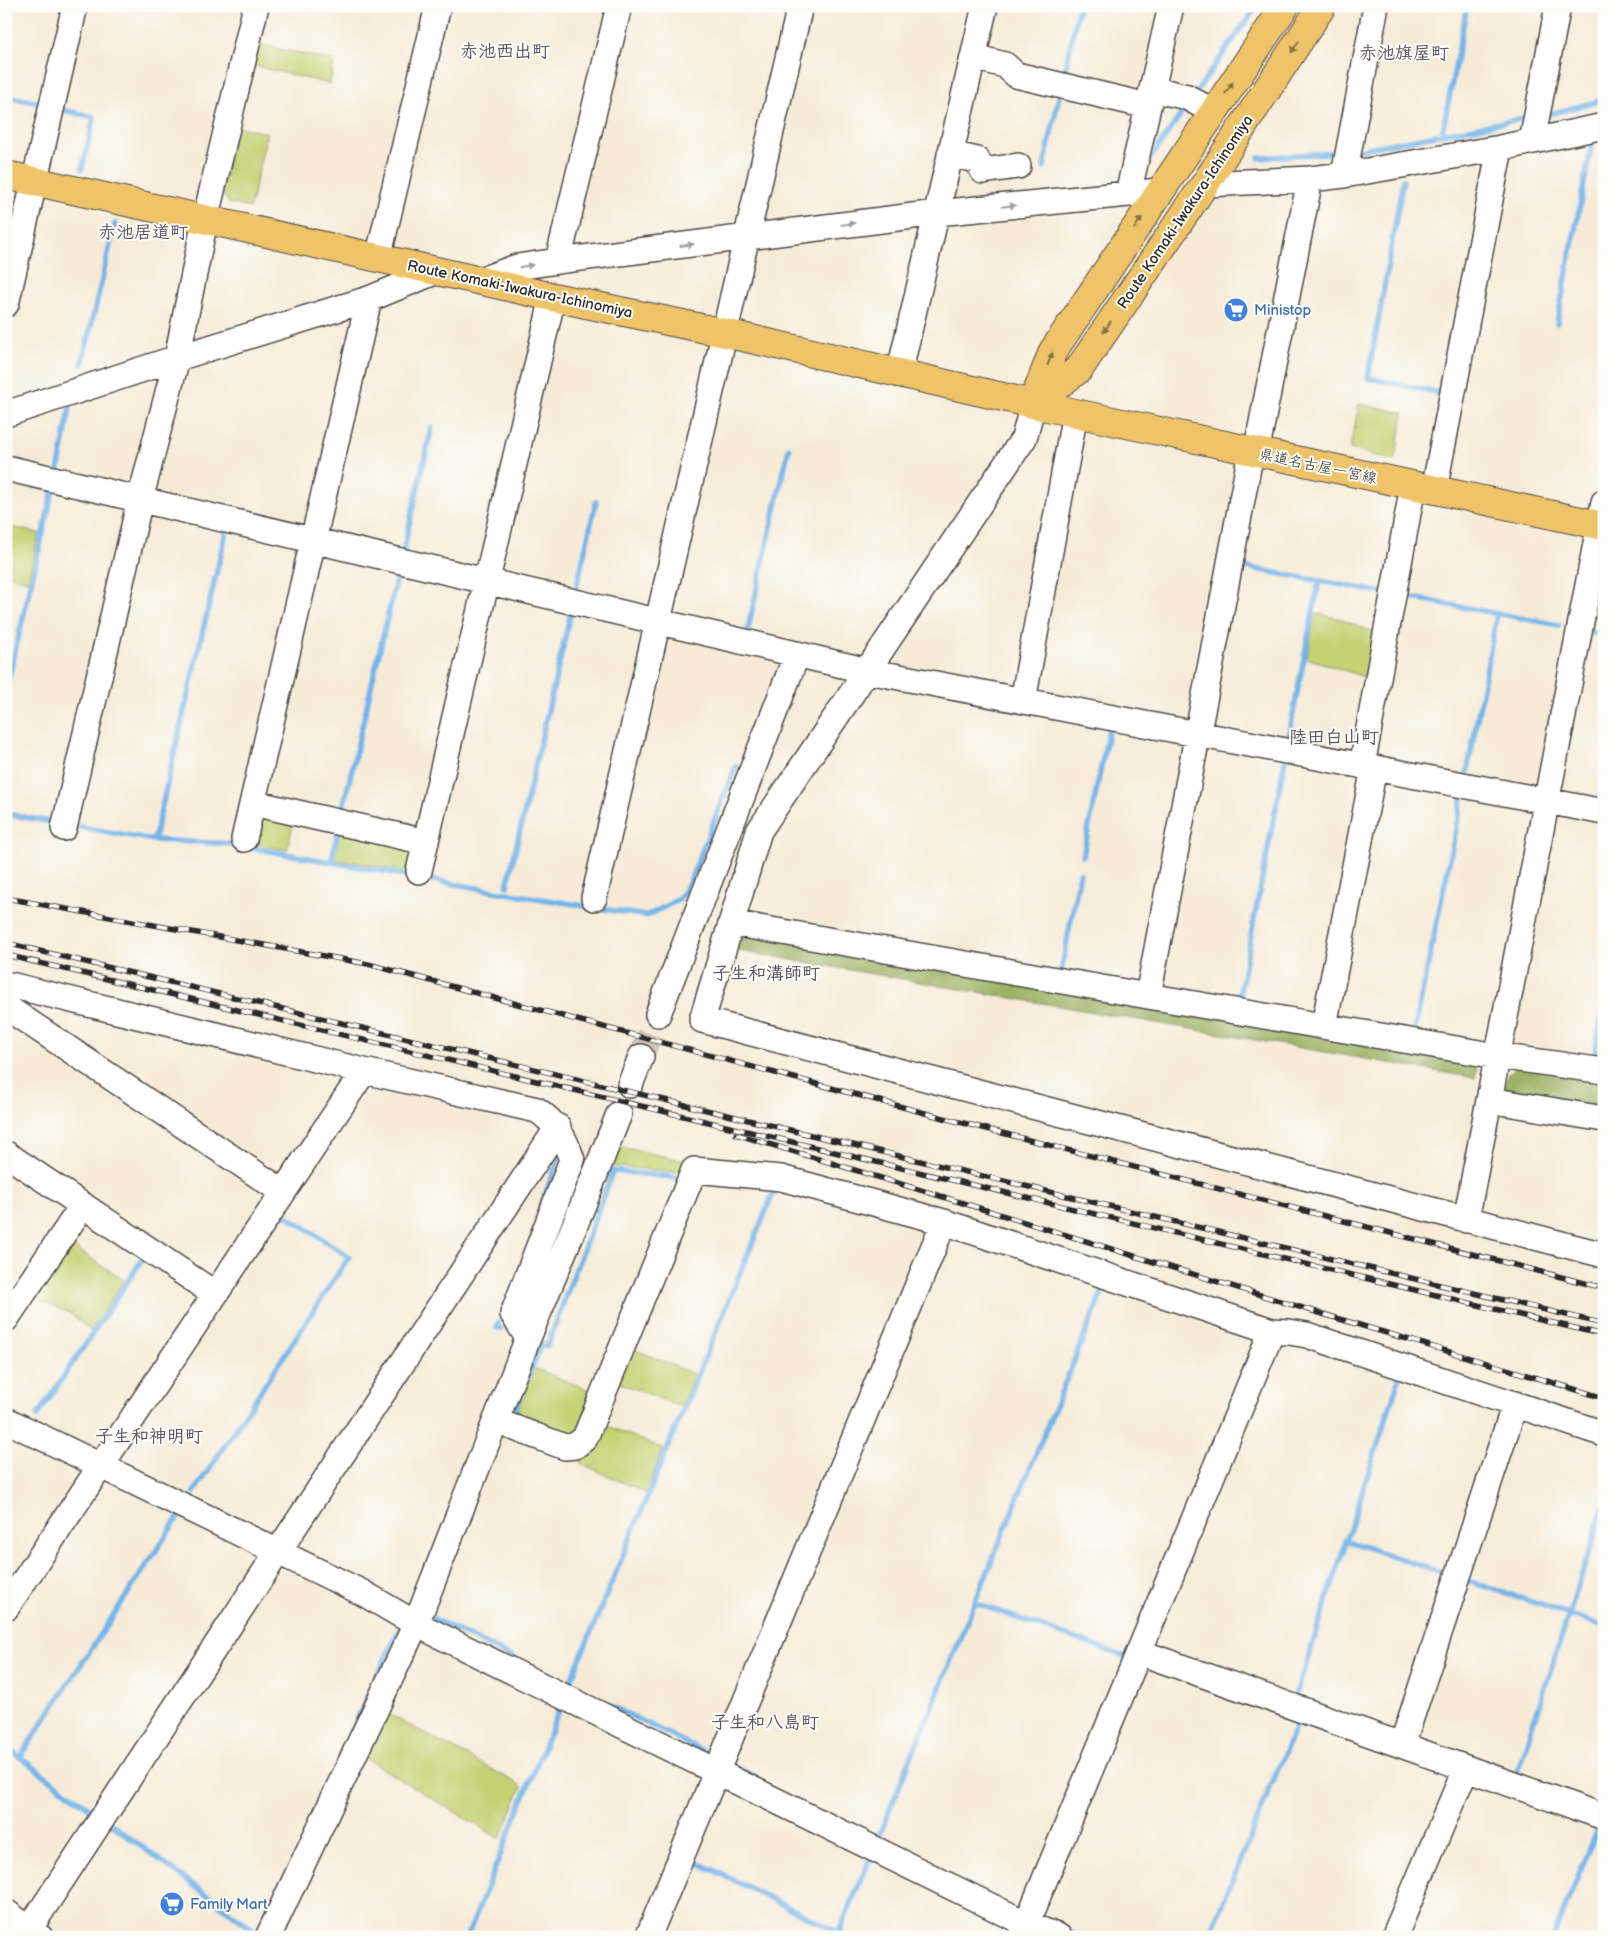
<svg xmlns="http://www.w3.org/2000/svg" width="1610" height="1943" viewBox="0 0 1610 1943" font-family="'Balsamiq Sans','Klee One',sans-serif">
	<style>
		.green { fill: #c5d173; stroke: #787e4f }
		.forest { fill: #9cb365; stroke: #646f48 }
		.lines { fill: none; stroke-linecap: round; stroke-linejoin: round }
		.stream { stroke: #74b5e9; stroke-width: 5.5 }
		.minor-tunnel { stroke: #cec5b5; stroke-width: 25; stroke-dasharray: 25 12; stroke-linecap: butt }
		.minor-casing { stroke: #4a4845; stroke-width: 28 }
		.major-casing { stroke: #4a4845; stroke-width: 30 }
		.minor { stroke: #fff; stroke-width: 25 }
		.major { stroke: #efc469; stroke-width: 28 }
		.rail-casing { stroke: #2b2b2b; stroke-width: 5.5 }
		.rail { stroke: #fdfcf7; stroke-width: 4; stroke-dasharray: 11; stroke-linecap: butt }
		.oneway { fill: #837047 }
		.oneway2 { fill: #a0a0a0 }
		.labels { text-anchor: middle; stroke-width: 4; stroke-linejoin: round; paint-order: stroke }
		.street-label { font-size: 15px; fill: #2b2b2b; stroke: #fdfcf7 }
		.shop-label { font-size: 15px; fill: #366cbe; stroke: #fdfcf7; text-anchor: start }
		.quarter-label { font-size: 18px; font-weight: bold; fill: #5c5162; stroke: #fdfcf7 }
	</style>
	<rect width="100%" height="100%" fill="#fdfcf7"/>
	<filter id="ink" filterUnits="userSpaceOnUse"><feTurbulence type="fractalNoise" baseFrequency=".02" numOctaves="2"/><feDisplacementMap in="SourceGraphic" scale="10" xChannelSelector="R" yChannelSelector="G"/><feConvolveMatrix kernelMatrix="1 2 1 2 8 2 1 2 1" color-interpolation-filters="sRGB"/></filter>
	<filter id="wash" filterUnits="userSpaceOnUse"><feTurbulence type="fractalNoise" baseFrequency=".0096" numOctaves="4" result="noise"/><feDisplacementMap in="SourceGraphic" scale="20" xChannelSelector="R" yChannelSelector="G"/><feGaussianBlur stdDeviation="1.12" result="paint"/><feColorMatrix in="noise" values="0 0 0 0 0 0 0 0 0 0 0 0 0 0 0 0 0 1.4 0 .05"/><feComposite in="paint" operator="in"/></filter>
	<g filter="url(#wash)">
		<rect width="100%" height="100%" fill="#f7ebd8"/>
		<!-- green -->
		<path class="green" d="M 254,43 L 334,61 L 330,84 L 250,65 Z
			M 236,126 L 267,133 L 250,208 L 229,203 L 221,192 Z
			M 1359,404 L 1404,413 L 1395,461 L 1350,449 Z
			M 6,526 L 39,533 L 28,581 L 6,575 Z
			M 1315,613 L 1338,618 L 1378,634 L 1370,679 L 1307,658 Z
			M 257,807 L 295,816 L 287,850 L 248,843 Z
			M 341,826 L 417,842 L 411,872 L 333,859 Z
			M 618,1146 L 689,1162 L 685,1173 L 610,1166 Z
			M 66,1242 L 124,1280 L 91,1331 L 71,1314 L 29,1296 Z
			M 629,1347 L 694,1374 L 681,1407 L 615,1381 Z
			M 534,1368 L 594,1392 L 576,1436 L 568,1441 L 520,1421 L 516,1413 Z
			M 598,1422 L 663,1449 L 646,1493 L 580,1463 Z
			M 387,1713 L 522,1786 L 500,1839 L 365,1758 Z"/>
		<!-- forest -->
		<path class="forest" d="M 749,932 L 1468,1056 L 1477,1068 L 1475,1078 L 734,950 L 737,939 Z
			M 1520,1064 L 1604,1077 L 1604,1107 L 1505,1089 L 1508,1074 Z"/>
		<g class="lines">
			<!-- stream -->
			<path class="stream" d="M 1063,78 L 1079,6
				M 1197,91 L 1257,6
				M 6,96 L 44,104
				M 58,109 L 94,117 L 82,169
				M 1545,115 L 1604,100
				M 1442,134 L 1467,6
				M 1358,150 L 1525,118
				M 1259,158 L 1338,152
				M 1147,163 L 1186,107
				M 1044,167 L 1060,92
				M 1403,180 L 1368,378 L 1446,394
				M 1557,323 L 1592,143
				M 82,364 L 115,224
				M 58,472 L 70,408
				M 403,552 L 432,427
				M 1238,566 L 1385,593
				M 575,594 L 596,502
				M 1402,596 L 1559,625
				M 747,633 L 789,448
				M 1591,633 L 1604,635
				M 6,690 L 53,490
				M 1287,745 L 1319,581
				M 1466,778 L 1497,614
				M 6,814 L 51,822
				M 341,816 L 398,572
				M 70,825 L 154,840 L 235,844
				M 154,840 L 226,532
				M 252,848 L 505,893 L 647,916 L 679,899 L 690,881 L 736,766
				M 1083,856 L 1109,728
				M 331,862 L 339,828
				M 507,886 L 571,612
				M 1061,972 L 1080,873
				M 1238,1002 L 1285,761
				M 1414,1033 L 1463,795
				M 1593,1063 L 1604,1004
				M 540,1209 L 559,1157
				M 499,1322 L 497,1328 L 501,1329
				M 516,1408 L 541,1344 L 547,1346 L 613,1171 L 680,1178
				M 37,1416 L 146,1254
				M 194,1492 L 349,1257 L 280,1211 L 281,1209
				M 1345,1540 L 1446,1574
				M 1469,1581 L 1604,1626
				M 975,1603 L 1126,1657
				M 430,1617 L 711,1755
				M 569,1685 L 775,1189
				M 1296,1695 L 1400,1376 L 1398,1375
				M 6,1747 L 96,1813
				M 340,1756 L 400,1627
				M 20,1757 L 179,1516
				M 733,1766 L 758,1778
				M 1516,1776 L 1604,1506
				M 110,1823 L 259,1934
				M 878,1838 L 1104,1288 L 1100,1286
				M 693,1860 L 848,1937
				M 1065,1930 L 1079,1937
				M 467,1937 L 561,1705
				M 837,1937 L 871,1856
				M 1209,1937 L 1299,1718
				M 1553,1937 L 1600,1824"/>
		</g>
	</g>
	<g filter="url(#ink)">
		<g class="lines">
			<!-- minor-tunnel -->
			<path class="minor-tunnel" d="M 641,1057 L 658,1014"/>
			<defs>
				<path id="minor" d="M 973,57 L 1005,65 L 1016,75 L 1148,106
					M 1152,89 L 1187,97 L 1213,112
					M 1532,141 L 1558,6
					M 950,154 L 977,160 L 983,171 L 1018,166
					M 1344,175 L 1376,6
					M 1205,184 L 1310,179 L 1344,175 L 1500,148 L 1604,126
					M 1128,194 L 1171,6
					M 378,258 L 438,6
					M 558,261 L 619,6
					M 479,281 L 517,267 L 558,261 L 937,213 L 1159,191
					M 6,304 L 75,6
					M 899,374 L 985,6
					M 1033,404 L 1024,438 L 759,831 L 702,1020 L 1604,1255
					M 6,414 L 177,358 L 369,299 L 437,271
					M 1251,452 L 1148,996 L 1497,1056 L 1604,1071
					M 1256,453 L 1310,179
					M 6,468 L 868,671 L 1604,812
					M 1434,490 L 1500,148
					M 1023,701 L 1075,413
					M 1362,766 L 1413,486
					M 253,803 L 426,842
					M 64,828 L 140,500 L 177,358 L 205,220 L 256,6
					M 244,839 L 369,299
					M 419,871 L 553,297
					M 594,898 L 800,6
					M 731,923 L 1148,996
					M 6,991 L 10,985 L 364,1071 L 537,1110 C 556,1123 565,1138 572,1160 L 513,1314 L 528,1338
					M 6,1007 L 283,1192
					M 658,1014 L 797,654
					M 1324,1026 L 1374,768
					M 630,1085 L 641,1057
					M 1489,1100 L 1604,1119
					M 6,1154 L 215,1294
					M 1466,1220 L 1604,502
					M 6,1319 L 83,1205
					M 6,1420 L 363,1593 L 416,1624 L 1027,1924 L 1059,1937
					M 496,1421 L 565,1447 L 575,1446 L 585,1438 L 694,1170 L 781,1178 L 944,1222 L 1272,1331 L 1289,1332 L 1307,1335 L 1604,1434
					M 6,1608 L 364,1071
					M 1139,1652 L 1604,1817
					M 1402,1745 L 1515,1404
					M 6,1912 L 40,1937
					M 24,1937 L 558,1127
					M 268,1937 L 416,1624 L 528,1338 L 577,1220 L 619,1114
					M 648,1937 L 944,1222
					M 1021,1937 L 1272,1331
					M 1394,1937 L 1466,1768"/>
				<path id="major" d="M 6,175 L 553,297 L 725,333 L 1033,404 L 1604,526
					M 1033,403 L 1053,351 L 1285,6
					M 1033,404 L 1079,369 L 1205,184 L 1322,6"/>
			</defs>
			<!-- minor casing -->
			<use href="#minor" class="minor-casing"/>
			<!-- major casing -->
			<use href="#major" class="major-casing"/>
			<!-- minor -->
			<use href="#minor" class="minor"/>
			<!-- major -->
			<use href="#major" class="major"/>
			<defs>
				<path id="rail" d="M 6,898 L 368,964 L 940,1117 L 1604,1288
					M 6,943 L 1604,1324
					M 6,955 L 1604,1335
					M 736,1134 L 937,1195 L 1306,1309 L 1604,1398"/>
			</defs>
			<!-- rail casing -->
			<use href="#rail" class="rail-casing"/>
			<!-- rail -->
			<use href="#rail" class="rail"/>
		</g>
		<!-- one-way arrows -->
		<defs><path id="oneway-solid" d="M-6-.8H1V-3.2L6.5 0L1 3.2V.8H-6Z" transform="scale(1.25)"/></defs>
		<g class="oneway">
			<use href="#oneway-solid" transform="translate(1295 47) rotate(123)"/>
			<use href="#oneway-solid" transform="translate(1229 88) rotate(-56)"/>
			<use href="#oneway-solid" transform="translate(1138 223) rotate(-56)"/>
			<use href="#oneway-solid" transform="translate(1107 327) rotate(124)"/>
			<use href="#oneway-solid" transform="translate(1050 359) rotate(-69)"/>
		</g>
		<g class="oneway2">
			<use href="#oneway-solid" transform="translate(1009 206) rotate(-6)"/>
			<use href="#oneway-solid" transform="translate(848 224) rotate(-7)"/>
			<use href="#oneway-solid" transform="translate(687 245) rotate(-7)"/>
			<use href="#oneway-solid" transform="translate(526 266) rotate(-9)"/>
		</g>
	</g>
	<!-- icons -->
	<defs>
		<symbol id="supermarket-disc" viewBox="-11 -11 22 22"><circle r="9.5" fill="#3f7fe0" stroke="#fdfcf7"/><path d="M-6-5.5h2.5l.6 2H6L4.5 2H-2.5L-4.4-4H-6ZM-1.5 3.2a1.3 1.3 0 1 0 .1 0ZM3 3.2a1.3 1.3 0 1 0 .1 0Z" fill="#fff"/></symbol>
	</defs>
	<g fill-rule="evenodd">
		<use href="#supermarket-disc" x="1222" y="296" width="28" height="28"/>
		<use href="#supermarket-disc" x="158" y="1890" width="28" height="28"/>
	</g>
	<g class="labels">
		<!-- street labels -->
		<g class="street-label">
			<text transform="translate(1185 212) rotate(-56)" y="5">Route Komaki-Iwakura-Ichinomiya</text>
			<text transform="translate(520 289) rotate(12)" y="5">Route Komaki-Iwakura-Ichinomiya</text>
			<text transform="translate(1318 466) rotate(12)" y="5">県道名古屋一宮線</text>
		</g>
		<!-- shop labels -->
		<g class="shop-label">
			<text x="1254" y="315">Ministop</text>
			<text x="190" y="1909">Family Mart</text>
		</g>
		<!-- quarter labels -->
		<g class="quarter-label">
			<text x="505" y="57">赤池西出町</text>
			<text x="1404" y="59">赤池旗屋町</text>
			<text x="143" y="238">赤池居道町</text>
			<text x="1334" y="743">陸田白山町</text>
			<text x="766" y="979">子生和溝師町</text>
			<text x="149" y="1442">子生和神明町</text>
			<text x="765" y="1728">子生和八島町</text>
		</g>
	</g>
	<!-- margin -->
	<rect width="1610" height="1943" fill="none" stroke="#fdfcf7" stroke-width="25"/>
</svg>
